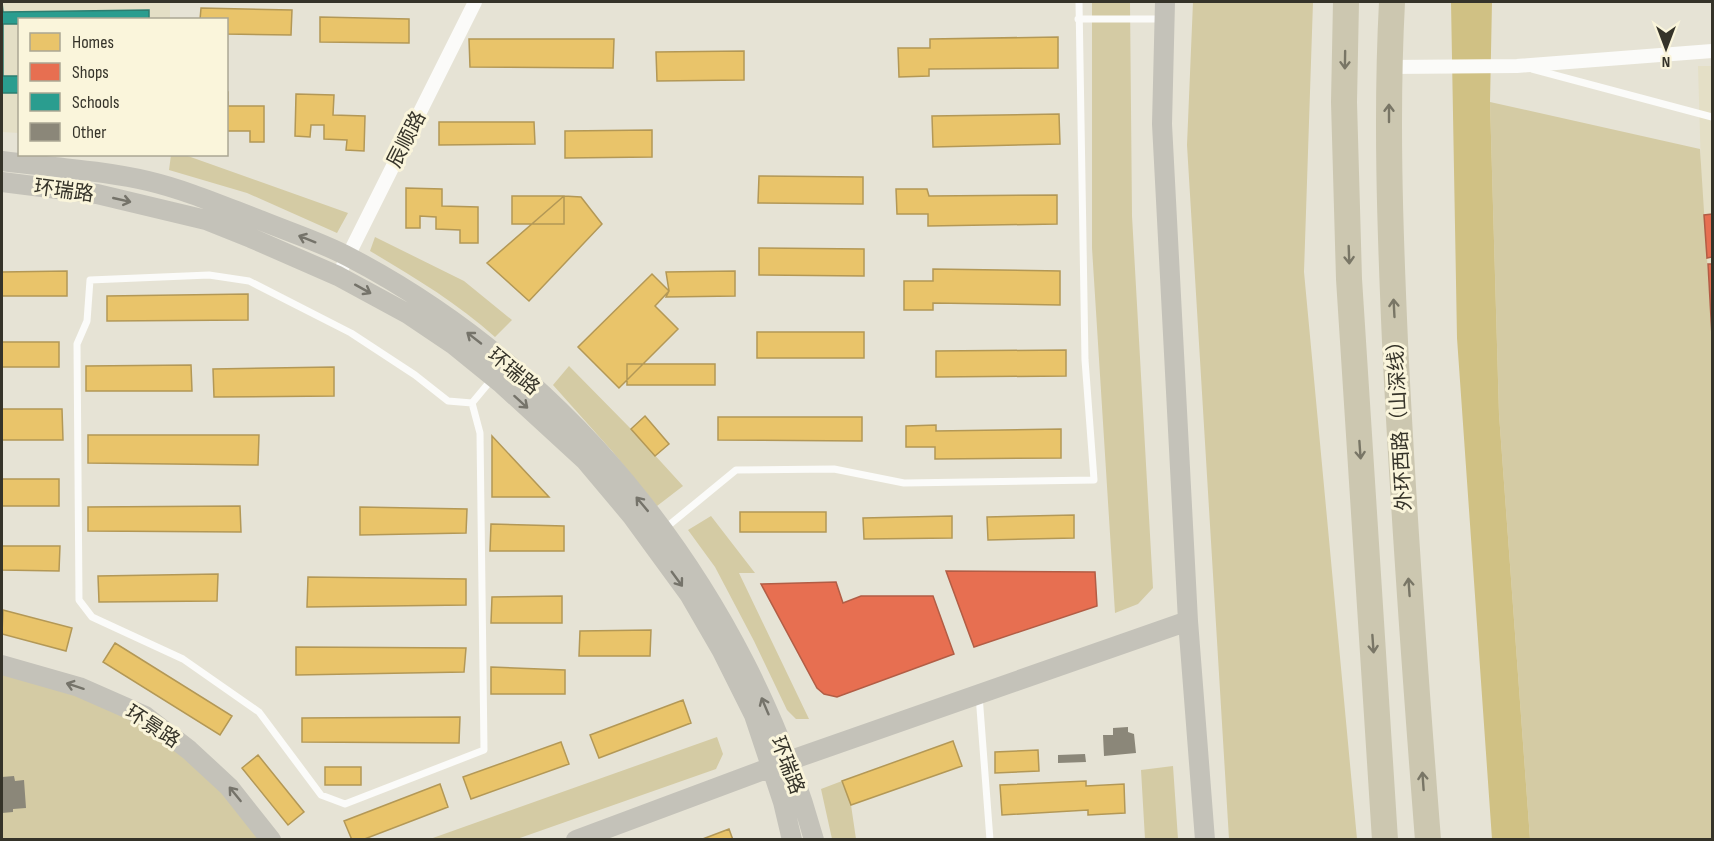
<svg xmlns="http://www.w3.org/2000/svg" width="1714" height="841" viewBox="0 0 1714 841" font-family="'Sofia Sans Condensed','Noto Sans SC',sans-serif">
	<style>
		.built { fill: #e4dfc6 }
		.green { fill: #d4cba4 }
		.water { fill: #d0c184 }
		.homes { fill: #e9c46a; stroke: #b39856; stroke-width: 1.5 }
		.shops { fill: #e76f51; stroke: #b25d45; stroke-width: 1.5 }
		.schools { fill: #2a9d8f; stroke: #2d7d70; stroke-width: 1.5 }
		.building { fill: #8b8779 }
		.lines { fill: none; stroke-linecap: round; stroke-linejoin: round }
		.lane { stroke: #fbfbf9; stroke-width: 7 }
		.street { stroke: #fbfbf9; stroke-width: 14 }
		.secondary { stroke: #c4c2b9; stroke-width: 20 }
		.highway { stroke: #ccc7b0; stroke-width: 26 }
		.oneway { stroke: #797666 }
		.oneway2 { stroke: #75736a }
		.labels { text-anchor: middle; stroke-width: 6; stroke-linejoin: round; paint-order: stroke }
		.street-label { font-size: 20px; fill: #353329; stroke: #faf5db }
	</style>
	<rect width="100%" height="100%" fill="#e6e3d5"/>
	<!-- built -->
	<path class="built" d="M 2,2 L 170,2 L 170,19 L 20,20 L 19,133 L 2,132 Z
		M 1698,66 L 1712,66 L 1712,392 L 1704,271 Z"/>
	<!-- green -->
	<path class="green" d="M 1092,2 L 1130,2 L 1132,216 L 1153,588 L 1138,604 L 1115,613 L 1092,248 Z
		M 1193,2 L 1313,2 L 1304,272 L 1357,839 L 1229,839 L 1187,145 Z
		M 1490,102 L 1700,149 L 1712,336 L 1712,839 L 1530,839 L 1499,414 Z
		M 171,155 L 185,155 L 348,213 L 337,233 L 247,193 L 169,170 Z
		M 375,237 L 464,281 L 512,320 L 495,337 C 457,303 414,277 370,251 Z
		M 569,366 L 631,429 L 683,486 L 657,506 L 612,451 L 553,385 Z
		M 711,516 L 755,573 L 739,573 L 809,719 L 796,719 L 787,710 L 754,641 L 715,567 L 688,530 Z
		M 2,665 L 145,716 L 271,839 L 2,839 Z
		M 717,737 L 723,754 L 716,769 L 517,839 L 430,839 Z
		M 1173,766 L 1178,839 L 1145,839 L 1141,770 Z
		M 842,781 L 851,805 L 856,839 L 832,839 L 821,789 Z"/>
	<!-- water -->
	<path class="water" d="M 1451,2 L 1492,2 L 1490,102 L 1499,414 L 1530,839 L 1492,839 L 1457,338 Z"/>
	<!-- homes -->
	<path class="homes" d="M 201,8 L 292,10 L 291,35 L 226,34 L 226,20 L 200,20 Z
		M 320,17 L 409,19 L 409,43 L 320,42 Z
		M 1058,37 L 1058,68 L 929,69 L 929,76 L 899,77 L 898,48 L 930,48 L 930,39 Z
		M 469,39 L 614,39 L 613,68 L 470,67 Z
		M 744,51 L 744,80 L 657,81 L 656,52 Z
		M 226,92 L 228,92 L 228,106 L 264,106 L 264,142 L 250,142 L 250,131 L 226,131 Z
		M 296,94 L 334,95 L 333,115 L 365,116 L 364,151 L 346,150 L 347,140 L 324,139 L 324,125 L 311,125 L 310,137 L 295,136 Z
		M 1059,114 L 1060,144 L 933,147 L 932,116 Z
		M 439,122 L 534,122 L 535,144 L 439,145 Z
		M 652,130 L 652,157 L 565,158 L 565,131 Z
		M 759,176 L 863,177 L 863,204 L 758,203 Z
		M 406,188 L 442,189 L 442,206 L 478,207 L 478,243 L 460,243 L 460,230 L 436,229 L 436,217 L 420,216 L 420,228 L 406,228 Z
		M 896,189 L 927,189 L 929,196 L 1057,195 L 1057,224 L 928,226 L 928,214 L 897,214 Z
		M 512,196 L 564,196 L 564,224 L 512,224 Z
		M 564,196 L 581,197 L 602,224 L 529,301 L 487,263 Z
		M 759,248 L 864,249 L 864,276 L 759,275 Z
		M 933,269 L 1060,271 L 1060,305 L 933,303 L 933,310 L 904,310 L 904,281 L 933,281 Z
		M 67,271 L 67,296 L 2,296 L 2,272 Z
		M 735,271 L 735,296 L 666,297 L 669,291 L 666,272 Z
		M 652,274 L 669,291 L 655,306 L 678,329 L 619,388 L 578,347 Z
		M 248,294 L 248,320 L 107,321 L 107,296 Z
		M 757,332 L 864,332 L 864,358 L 757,358 Z
		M 2,342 L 59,342 L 59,367 L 2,367 Z
		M 1066,350 L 1066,376 L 936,377 L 936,351 Z
		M 627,364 L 715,364 L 715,385 L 627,385 Z
		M 191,365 L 192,391 L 86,391 L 86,366 Z
		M 334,367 L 334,396 L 214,397 L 213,369 Z
		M 2,409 L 62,409 L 63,440 L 2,440 Z
		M 645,416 L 669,444 L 655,456 L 631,429 Z
		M 718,417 L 862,417 L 862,441 L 718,440 Z
		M 936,425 L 936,431 L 1061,429 L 1061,458 L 935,459 L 935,447 L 906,447 L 906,426 Z
		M 88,435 L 259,435 L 258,465 L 88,463 Z
		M 492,436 L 549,497 L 492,497 Z
		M 2,479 L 59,479 L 59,506 L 2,506 Z
		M 240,506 L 241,532 L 88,531 L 88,507 Z
		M 360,507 L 467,509 L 466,533 L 360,535 Z
		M 740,512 L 826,512 L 826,532 L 740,532 Z
		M 1074,515 L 1074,538 L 988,540 L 987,517 Z
		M 952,516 L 952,538 L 864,539 L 863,518 Z
		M 491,524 L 564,526 L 564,551 L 490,551 Z
		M 2,546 L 60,546 L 59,571 L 2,570 Z
		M 218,574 L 217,601 L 99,602 L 98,576 Z
		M 308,577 L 466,579 L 466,605 L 307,607 Z
		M 562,596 L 562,623 L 491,623 L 492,597 Z
		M 3,610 L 72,628 L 66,651 L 2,634 Z
		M 651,630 L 650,656 L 579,656 L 580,631 Z
		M 115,643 L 232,716 L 220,735 L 103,662 Z
		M 296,647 L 466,648 L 464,672 L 296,675 Z
		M 491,667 L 565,670 L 565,694 L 491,694 Z
		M 683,700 L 691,723 L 599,758 L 590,735 Z
		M 460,717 L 459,743 L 302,742 L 302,718 Z
		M 953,741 L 962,766 L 851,805 L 842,781 Z
		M 561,742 L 569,764 L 471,799 L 463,777 Z
		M 1038,750 L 1039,771 L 995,773 L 995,752 Z
		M 258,755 L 304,812 L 288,825 L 242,768 Z
		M 325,767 L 361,767 L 361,785 L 325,785 Z
		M 1086,781 L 1086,786 L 1124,784 L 1125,813 L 1088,815 L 1088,810 L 1002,815 L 1000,785 Z
		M 440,784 L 448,807 L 362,840 L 352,840 L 344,821 Z
		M 729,829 L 733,840 L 700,840 Z"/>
	<!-- shops -->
	<path class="shops" d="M 1712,214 L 1712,257 L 1707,258 L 1704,215 Z
		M 1708,264 L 1712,264 L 1712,336 Z
		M 946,571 L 1095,572 L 1097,606 L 974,647 Z
		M 836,582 L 843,603 L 861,596 L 933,596 L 954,654 L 837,697 L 824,694 L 817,688 L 761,584 Z"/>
	<!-- schools -->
	<path class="schools" d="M 2,2 L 3,12 L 149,10 L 149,20 L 20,20 L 20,24 L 3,24 L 3,76 L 20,76 L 20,93 L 2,93 Z"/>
	<!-- building -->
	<path class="building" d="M 1128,727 L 1128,732 L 1134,734 L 1136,753 L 1104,756 L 1103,735 L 1113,735 L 1113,728 Z
		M 1085,754 L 1086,762 L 1058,763 L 1058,755 Z
		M 14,776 L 15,781 L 24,780 L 26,808 L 13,809 L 13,812 L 2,813 L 2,777 Z"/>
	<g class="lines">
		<!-- lane -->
		<path class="lane" d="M 1078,19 L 1162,19
			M 1532,69 L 1712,117
			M 472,403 L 448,401 L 415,375 L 351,333 L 249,281 L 209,275 L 90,280 L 87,321 L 77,344 L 79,600 L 92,617 L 183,659 L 259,712 L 321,795 L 345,804 L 484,750 L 480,433 L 472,403 L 492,379
			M 663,530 L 736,470 L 834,469 L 904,483 L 1094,480 L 1085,360 L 1079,2
			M 979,695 L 990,840"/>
		<!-- street -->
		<path class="street" d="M 1389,67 L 1517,66 L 1712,51
			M 338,276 L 475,2"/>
		<!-- secondary -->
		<path class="secondary" d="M 1165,2 L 1162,124 L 1188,621 L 1205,840
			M 2,161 C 50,167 100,170 148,181 C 186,190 223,206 260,220 C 289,232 321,242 349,257 C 575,375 746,595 814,840
			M 2,182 L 97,194 L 206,220 L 251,238 L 338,276 L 408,314 L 454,345 L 502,384 L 585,460 L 632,516 L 689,594 L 722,651 L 754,715 L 783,802 L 792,840
			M 2,665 L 79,687 L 145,716 L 189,750 L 229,787 L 271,840
			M 576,840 L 788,761 L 1188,621"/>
		<!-- highway -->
		<path class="highway" d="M 1346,2 L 1344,102 L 1349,279 L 1385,840
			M 1392,2 C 1386,115 1390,228 1395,342 C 1403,508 1415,674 1428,840"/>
	</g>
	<!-- one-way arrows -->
	<defs><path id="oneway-shaft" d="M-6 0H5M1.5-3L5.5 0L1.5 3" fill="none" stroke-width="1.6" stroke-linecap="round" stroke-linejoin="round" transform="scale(1.5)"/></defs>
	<g class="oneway">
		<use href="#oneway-shaft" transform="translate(1345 60) rotate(91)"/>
		<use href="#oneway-shaft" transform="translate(1389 113) rotate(-90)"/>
		<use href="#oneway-shaft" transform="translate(1349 255) rotate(88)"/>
		<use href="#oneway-shaft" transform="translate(1394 308) rotate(-93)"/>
		<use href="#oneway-shaft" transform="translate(1360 450) rotate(86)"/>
		<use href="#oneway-shaft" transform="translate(1409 587) rotate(-94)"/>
		<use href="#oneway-shaft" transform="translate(1373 644) rotate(86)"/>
		<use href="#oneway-shaft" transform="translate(1423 781) rotate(-94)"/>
	</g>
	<g class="oneway2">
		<use href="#oneway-shaft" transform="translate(122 200) rotate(13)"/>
		<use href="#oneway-shaft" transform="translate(307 239) rotate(-158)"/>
		<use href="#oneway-shaft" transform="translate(363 289) rotate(29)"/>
		<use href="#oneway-shaft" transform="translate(474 338) rotate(-142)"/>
		<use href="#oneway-shaft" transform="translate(521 402) rotate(42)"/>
		<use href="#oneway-shaft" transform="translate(642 504) rotate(-130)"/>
		<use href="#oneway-shaft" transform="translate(677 579) rotate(54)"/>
		<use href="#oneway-shaft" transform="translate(75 686) rotate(-162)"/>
		<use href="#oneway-shaft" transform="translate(765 706) rotate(-113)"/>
		<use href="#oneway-shaft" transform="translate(235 794) rotate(-129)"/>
	</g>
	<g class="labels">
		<!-- street labels -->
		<g class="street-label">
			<text transform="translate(406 139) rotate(-63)" y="7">辰顺路</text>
			<text transform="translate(64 190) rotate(8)" y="7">环瑞路</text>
			<text transform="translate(514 371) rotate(40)" y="7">环瑞路</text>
			<text transform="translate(1399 421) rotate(-93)" y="7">外环西路（山深线）</text>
			<text transform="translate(153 726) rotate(33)" y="7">环景路</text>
			<text transform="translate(788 765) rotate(69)" y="7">环瑞路</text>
		</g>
	</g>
	<!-- border -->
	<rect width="1714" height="841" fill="none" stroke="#353329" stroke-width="6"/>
	<!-- legend -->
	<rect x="18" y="18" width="210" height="138" fill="#faf5db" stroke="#aba794" stroke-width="1.5"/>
	<rect x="30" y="33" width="30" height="18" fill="#e9c46a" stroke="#aba794" stroke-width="1.5"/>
	<text x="72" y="48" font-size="18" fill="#353329">Homes</text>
	<rect x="30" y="63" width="30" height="18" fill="#e76f51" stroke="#aba794" stroke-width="1.5"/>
	<text x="72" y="78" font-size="18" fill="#353329">Shops</text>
	<rect x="30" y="93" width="30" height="18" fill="#2a9d8f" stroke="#aba794" stroke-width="1.5"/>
	<text x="72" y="108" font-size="18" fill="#353329">Schools</text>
	<rect x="30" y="123" width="30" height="18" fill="#8b8779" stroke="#aba794" stroke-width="1.5"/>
	<text x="72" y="138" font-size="18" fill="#353329">Other</text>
	<!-- north arrow -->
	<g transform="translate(1666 48) rotate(180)" stroke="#faf5db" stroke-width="4.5" paint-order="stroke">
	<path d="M0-4.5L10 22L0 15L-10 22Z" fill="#353329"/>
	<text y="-9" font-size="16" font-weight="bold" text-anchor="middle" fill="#353329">N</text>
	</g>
</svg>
